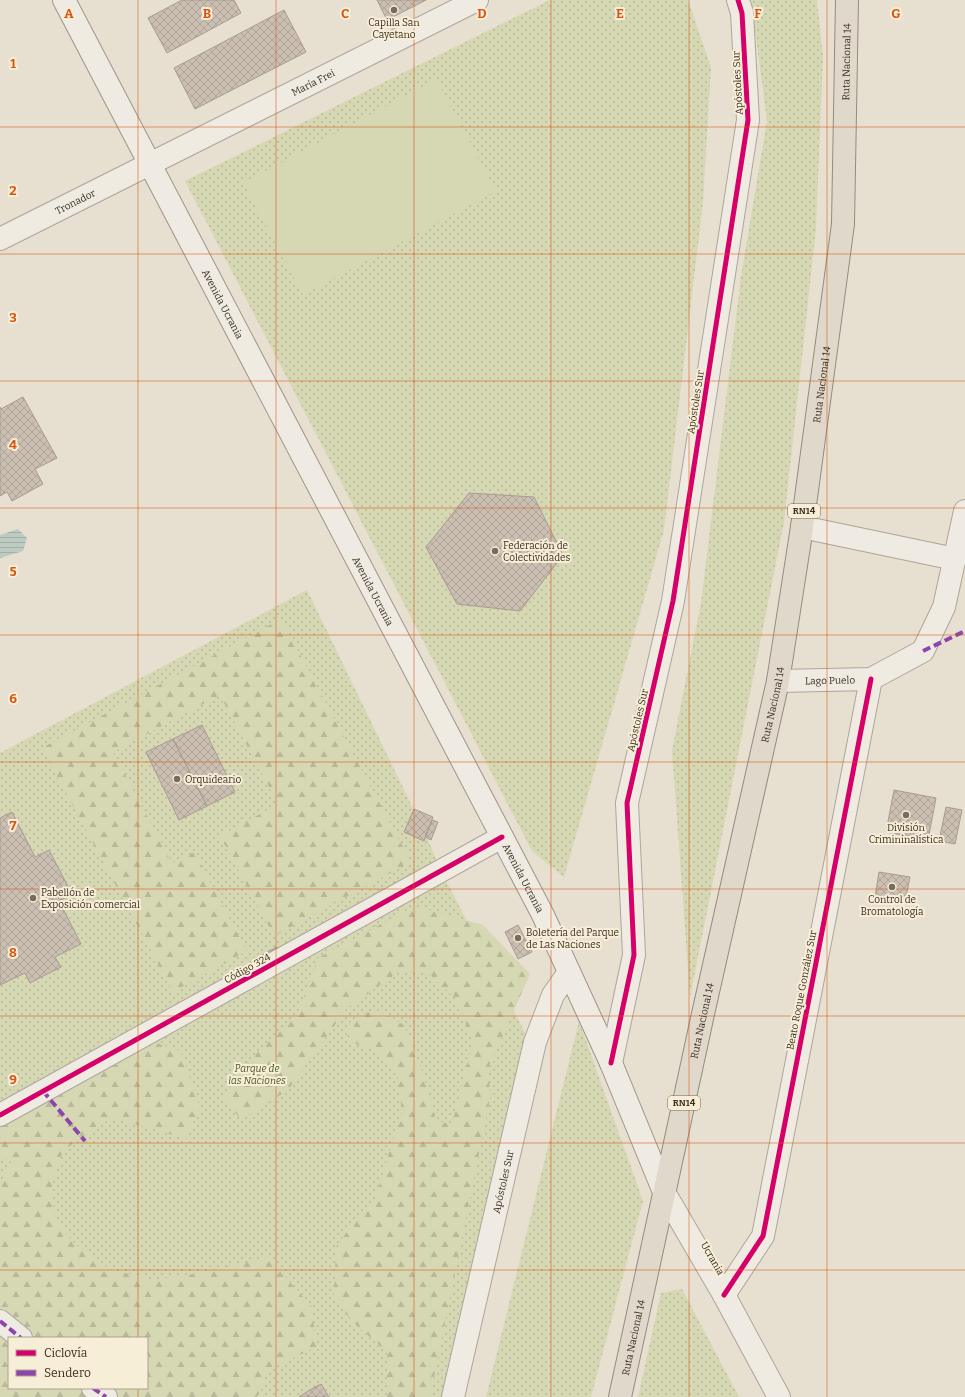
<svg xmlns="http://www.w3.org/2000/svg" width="965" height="1397" viewBox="0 0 965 1397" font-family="Bitter,serif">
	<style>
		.grass { fill: url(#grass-dots); fill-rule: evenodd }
		.forest { fill: url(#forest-firs); fill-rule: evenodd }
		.pitch { fill: #d6d7b3 }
		.water { fill: url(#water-rules) }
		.building { fill: url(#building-cross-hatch); stroke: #a89c90 }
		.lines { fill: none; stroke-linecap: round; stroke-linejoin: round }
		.minor-casing { stroke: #ada599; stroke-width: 24 }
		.secondary-casing { stroke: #9c958a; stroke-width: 24 }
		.trunk-casing { stroke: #928b80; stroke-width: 24 }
		.minor { stroke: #efebe3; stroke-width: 22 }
		.secondary { stroke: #efebe3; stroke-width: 22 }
		.trunk { stroke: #e0d9cb; stroke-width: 22 }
		.quiet { stroke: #8e44ad; stroke-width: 4; stroke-dasharray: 8 4; stroke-linecap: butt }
		.cycleway-casing { stroke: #f7eed8; stroke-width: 8 }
		.cycleway { stroke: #d6006c; stroke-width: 5 }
		.grid { fill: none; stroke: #d7550e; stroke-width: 1; stroke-opacity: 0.55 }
		.poi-dot { fill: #786c5e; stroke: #f7eed8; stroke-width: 1.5 }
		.labels { text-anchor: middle; stroke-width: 4; stroke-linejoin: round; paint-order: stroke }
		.shield { fill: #f7eed8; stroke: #756857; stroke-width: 1 }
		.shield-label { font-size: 9px; font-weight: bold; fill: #3d2e20 }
		.poi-label { font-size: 10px; fill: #3d2e20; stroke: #f7eed8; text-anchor: start }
		.street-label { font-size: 10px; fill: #3d2e20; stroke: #f7eed8 }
		.park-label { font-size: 10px; font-style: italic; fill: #4d5a26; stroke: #f7eed8 }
		.grid-label { font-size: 13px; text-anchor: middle; font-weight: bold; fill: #d7550e; stroke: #f7eed8; stroke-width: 4; stroke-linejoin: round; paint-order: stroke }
	</style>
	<defs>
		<pattern id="grass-dots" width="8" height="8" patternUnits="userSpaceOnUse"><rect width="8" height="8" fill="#d6d7b3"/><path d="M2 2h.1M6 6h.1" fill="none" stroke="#b9b99a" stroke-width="1.8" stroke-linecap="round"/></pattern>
		<pattern id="forest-firs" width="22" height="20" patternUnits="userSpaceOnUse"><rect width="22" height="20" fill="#d6d7b3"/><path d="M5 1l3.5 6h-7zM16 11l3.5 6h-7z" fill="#b9b99a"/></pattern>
		<pattern id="water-rules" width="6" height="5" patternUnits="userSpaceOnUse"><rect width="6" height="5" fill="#bcccc2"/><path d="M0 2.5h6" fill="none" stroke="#a2b0a6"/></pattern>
		<pattern id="building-cross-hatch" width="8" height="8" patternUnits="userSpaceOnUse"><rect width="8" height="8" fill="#cbbfb2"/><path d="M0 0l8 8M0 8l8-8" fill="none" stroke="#afa499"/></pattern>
	</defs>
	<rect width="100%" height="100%" fill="#e7e0d1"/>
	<!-- grass -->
	<path class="grass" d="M 550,0 L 688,0 L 711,67 L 703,202 L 664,530 L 564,877 L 532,851 L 185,181 Z
		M 751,0 L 817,0 L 823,56 L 816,228 L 784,522 L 690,997 L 672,750 L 701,603 L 741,276 L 767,121 Z
		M 307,590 L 426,835 L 441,871 L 530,1042 L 443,1397 L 0,1397 L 0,753 ZM 9,1338 L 147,1338 L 147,1388 L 9,1388 Z
		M 579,1021 L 643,1201 L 591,1397 L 486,1397 Z
		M 682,1289 L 739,1397 L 638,1397 L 661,1293 Z"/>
	<!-- forest -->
	<path class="forest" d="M 281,619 L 411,862 L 274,936 L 220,836 L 278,804 L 220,695 L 113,752 L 172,863 L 194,852 L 247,951 L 173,992 L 42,748 Z
		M 415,906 L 483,925 L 530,974 L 487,1071 L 491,1094 L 430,1397 L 387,1397 L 387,1352 L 354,1323 L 334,1298 L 336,1247 L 354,1222 L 375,1201 L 386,1162 L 402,1113 L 397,1071 L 374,1050 L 347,1041 L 350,1022 L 375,1009 L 404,1025 L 424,1076 L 436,1121 L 452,1124 L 473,1041 L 455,998 L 429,974 L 400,971 L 347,1008 L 288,1090 L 241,1120 L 223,1096 L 253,1057 L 298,1012 L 318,958 Z
		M 156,1043 L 181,1051 L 200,1107 L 186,1139 L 153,1129 L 112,1118 L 89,1132 L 63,1151 L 52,1185 L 55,1220 L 75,1244 L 110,1269 L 153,1280 L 194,1274 L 268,1257 L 311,1306 L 317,1347 L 269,1369 L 257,1397 L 0,1397 L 0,1183 L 11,1162 L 0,1154 L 0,1128 ZM 9,1338 L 147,1338 L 147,1388 L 9,1388 Z"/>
	<!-- pitch -->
	<path class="pitch" d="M 436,79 L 496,191 L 303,295 L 243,183 Z"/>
	<!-- water -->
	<path class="water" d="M 18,529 L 27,538 L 23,551 L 0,558 L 0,535 Z"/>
	<!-- building -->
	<path class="building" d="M 182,0 L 234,0 L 241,13 L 167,53 L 148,18 Z
		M 377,0 L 426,0 L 387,20 Z
		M 284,10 L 306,52 L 195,109 L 174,68 Z
		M 23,397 L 57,458 L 35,469 L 43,484 L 12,501 L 7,492 L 0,496 L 0,407 L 1,409 Z
		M 469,493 L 534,497 L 563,555 L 520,611 L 457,604 L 426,547 Z
		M 202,725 L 235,792 L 207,806 L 173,739 Z
		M 173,739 L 207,806 L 179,820 L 146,752 Z
		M 894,790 L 936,798 L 928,840 L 886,832 Z
		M 946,807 L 962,810 L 955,844 L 939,841 Z
		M 414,809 L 433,817 L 424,841 L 404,832 Z
		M 12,812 L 35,857 L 49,850 L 72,894 L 59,901 L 81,944 L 55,957 L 61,967 L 30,983 L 25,973 L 0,985 L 0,818 Z
		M 432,820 L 438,822 L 431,840 L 425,837 Z
		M 879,872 L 910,877 L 905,902 L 875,897 Z
		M 518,925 L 532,952 L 518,959 L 505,932 Z
		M 277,947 L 278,948 L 254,960 L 254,959 Z
		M 321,1384 L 329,1397 L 299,1397 L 308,1391 Z"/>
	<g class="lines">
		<defs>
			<g id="minor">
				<path id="s1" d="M 0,239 L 477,0"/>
				<path d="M 802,527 L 955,559"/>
				<path id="s2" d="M 778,681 L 871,679 L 923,651 L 944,607 L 965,511"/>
				<path d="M 611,1063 L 634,955 L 627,803 L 673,601 L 748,120 L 742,13 L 738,0"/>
				<path d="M 0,1115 L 502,837"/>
				<path d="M 664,1192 L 724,1295 L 779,1397"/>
				<path d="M 724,1295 L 763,1236 L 871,679"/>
				<path d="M 0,1321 L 21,1338"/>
				<path d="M 93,1388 L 106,1397"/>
				<path id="s3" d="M 453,1397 L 535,1042 L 553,995 L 569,972"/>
			</g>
			<g id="secondary">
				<path id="s4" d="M 64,0 L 543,915 L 611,1063 L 664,1192"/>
			</g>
			<g id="trunk">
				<path id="s5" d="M 620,1397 L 703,1014 L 778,681 L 802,527 L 843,224 L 847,0"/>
			</g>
		</defs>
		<!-- minor casing -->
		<use href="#minor" class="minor-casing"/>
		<!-- secondary casing -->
		<use href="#secondary" class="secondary-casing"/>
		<!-- trunk casing -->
		<use href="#trunk" class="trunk-casing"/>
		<!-- minor -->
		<use href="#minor" class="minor"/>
		<!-- secondary -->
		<use href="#secondary" class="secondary"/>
		<!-- trunk -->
		<use href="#trunk" class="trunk"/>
		<!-- quiet -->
		<path class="quiet" d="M 923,651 L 965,631
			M 43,1091 L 85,1141
			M 0,1321 L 21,1338
			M 93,1388 L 106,1397"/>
		<defs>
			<path id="cycleway" d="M 611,1063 L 634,955 L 627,803 L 673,601 L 748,120 L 742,13 L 738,0
				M 0,1115 L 502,837
				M 724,1295 L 763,1236 L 871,679"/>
		</defs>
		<!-- cycleway casing -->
		<use href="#cycleway" class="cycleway-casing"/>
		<!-- cycleway -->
		<use href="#cycleway" class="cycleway"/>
	</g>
	<!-- grid -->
	<path class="grid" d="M 138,0 L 138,1338M 276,0 L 276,1397M 414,0 L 414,1397M 551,0 L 551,1397M 689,0 L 689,1397M 827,0 L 827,1397M 0,127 L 965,127M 0,254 L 965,254M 0,381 L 965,381M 0,508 L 965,508M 0,635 L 965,635M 0,762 L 965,762M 0,889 L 965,889M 0,1016 L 965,1016M 0,1143 L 965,1143M 0,1270 L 965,1270M 138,1388 L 138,1397"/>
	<!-- markers -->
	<g class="poi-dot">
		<circle cx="394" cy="10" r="4"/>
		<circle cx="495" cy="551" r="4"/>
		<circle cx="177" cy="779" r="4"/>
		<circle cx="906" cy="815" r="4"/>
		<circle cx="892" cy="887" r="4"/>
		<circle cx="33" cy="898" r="4"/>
		<circle cx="518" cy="938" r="4"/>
	</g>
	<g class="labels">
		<!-- shield labels -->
		<g class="shield">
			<rect x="788" y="504" width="32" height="14" rx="3"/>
			<rect x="668" y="1096" width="32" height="14" rx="3"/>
		</g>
		<g class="shield-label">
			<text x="804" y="514">RN14</text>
			<text x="684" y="1106">RN14</text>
		</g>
		<!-- poi labels -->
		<g class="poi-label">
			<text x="394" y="26" text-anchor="middle">Capilla San<tspan x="394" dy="12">Cayetano</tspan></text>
			<text x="503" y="549">Federación de<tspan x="503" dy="12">Colectividades</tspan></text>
			<text x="185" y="783">Orquideario</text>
			<text x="906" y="831" text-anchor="middle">División<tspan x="906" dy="12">Crimininalística</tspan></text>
			<text x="41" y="896">Pabellón de<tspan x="41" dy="12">Exposición comercial</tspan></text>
			<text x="892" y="903" text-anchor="middle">Control de<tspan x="892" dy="12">Bromatología</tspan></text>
			<text x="526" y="936">Boletería del Parque<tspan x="526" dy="12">de Las Naciones</tspan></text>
		</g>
		<!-- street labels -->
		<g class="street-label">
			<text dy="4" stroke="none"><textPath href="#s5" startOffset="1357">Ruta Nacional 14</textPath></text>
			<text dy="4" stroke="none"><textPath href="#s1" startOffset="350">María Frei</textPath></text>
			<text transform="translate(737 83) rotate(-93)" y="4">Apóstoles Sur</text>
			<text dy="4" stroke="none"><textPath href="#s1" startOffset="84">Tronador</textPath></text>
			<text dy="4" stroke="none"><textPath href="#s4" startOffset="343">Avenida Ucrania</textPath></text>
			<text dy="4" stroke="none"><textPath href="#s5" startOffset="1033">Ruta Nacional 14</textPath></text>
			<text transform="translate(695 402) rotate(-81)" y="4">Apóstoles Sur</text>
			<text dy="4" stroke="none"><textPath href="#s4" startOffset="667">Avenida Ucrania</textPath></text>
			<text dy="4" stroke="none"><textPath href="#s2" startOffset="52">Lago Puelo</textPath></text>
			<text dy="4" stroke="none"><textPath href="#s5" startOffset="709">Ruta Nacional 14</textPath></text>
			<text transform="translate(637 720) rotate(-77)" y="4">Apóstoles Sur</text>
			<text dy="4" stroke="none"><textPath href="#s4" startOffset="991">Avenida Ucrania</textPath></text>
			<text transform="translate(247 968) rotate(-29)" y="4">Código 324</text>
			<text transform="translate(801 990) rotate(-79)" y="4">Beato Roque González Sur</text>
			<text dy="4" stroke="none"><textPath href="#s5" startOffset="385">Ruta Nacional 14</textPath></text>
			<text dy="4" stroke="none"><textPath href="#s3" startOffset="221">Apóstoles Sur</textPath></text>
			<text transform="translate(713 1258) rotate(60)" y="4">Ucrania</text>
			<text dy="4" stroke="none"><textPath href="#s5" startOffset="61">Ruta Nacional 14</textPath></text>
		</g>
		<!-- park labels -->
		<g class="park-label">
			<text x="257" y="1072">Parque de<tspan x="257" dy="12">las Naciones</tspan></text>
		</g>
	</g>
	<g class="grid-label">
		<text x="69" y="18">A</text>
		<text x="207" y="18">B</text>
		<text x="345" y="18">C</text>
		<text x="482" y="18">D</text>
		<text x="620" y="18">E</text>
		<text x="758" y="18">F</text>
		<text x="896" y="18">G</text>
		<text x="13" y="68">1</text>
		<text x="13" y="195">2</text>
		<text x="13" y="322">3</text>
		<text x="13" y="449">4</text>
		<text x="13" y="576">5</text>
		<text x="13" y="703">6</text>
		<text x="13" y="830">7</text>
		<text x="13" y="957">8</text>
		<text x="13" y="1084">9</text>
	</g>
	<!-- legend -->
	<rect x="8" y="1337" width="140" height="52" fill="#f7eed8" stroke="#ada18e"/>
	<rect x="16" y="1350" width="20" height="6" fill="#d6006c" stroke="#ada18e"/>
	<text x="44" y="1357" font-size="12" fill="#3d2e20">Ciclovía</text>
	<rect x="16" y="1370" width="20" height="6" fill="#8e44ad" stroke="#ada18e"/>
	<text x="44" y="1377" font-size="12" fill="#3d2e20">Sendero</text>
</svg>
